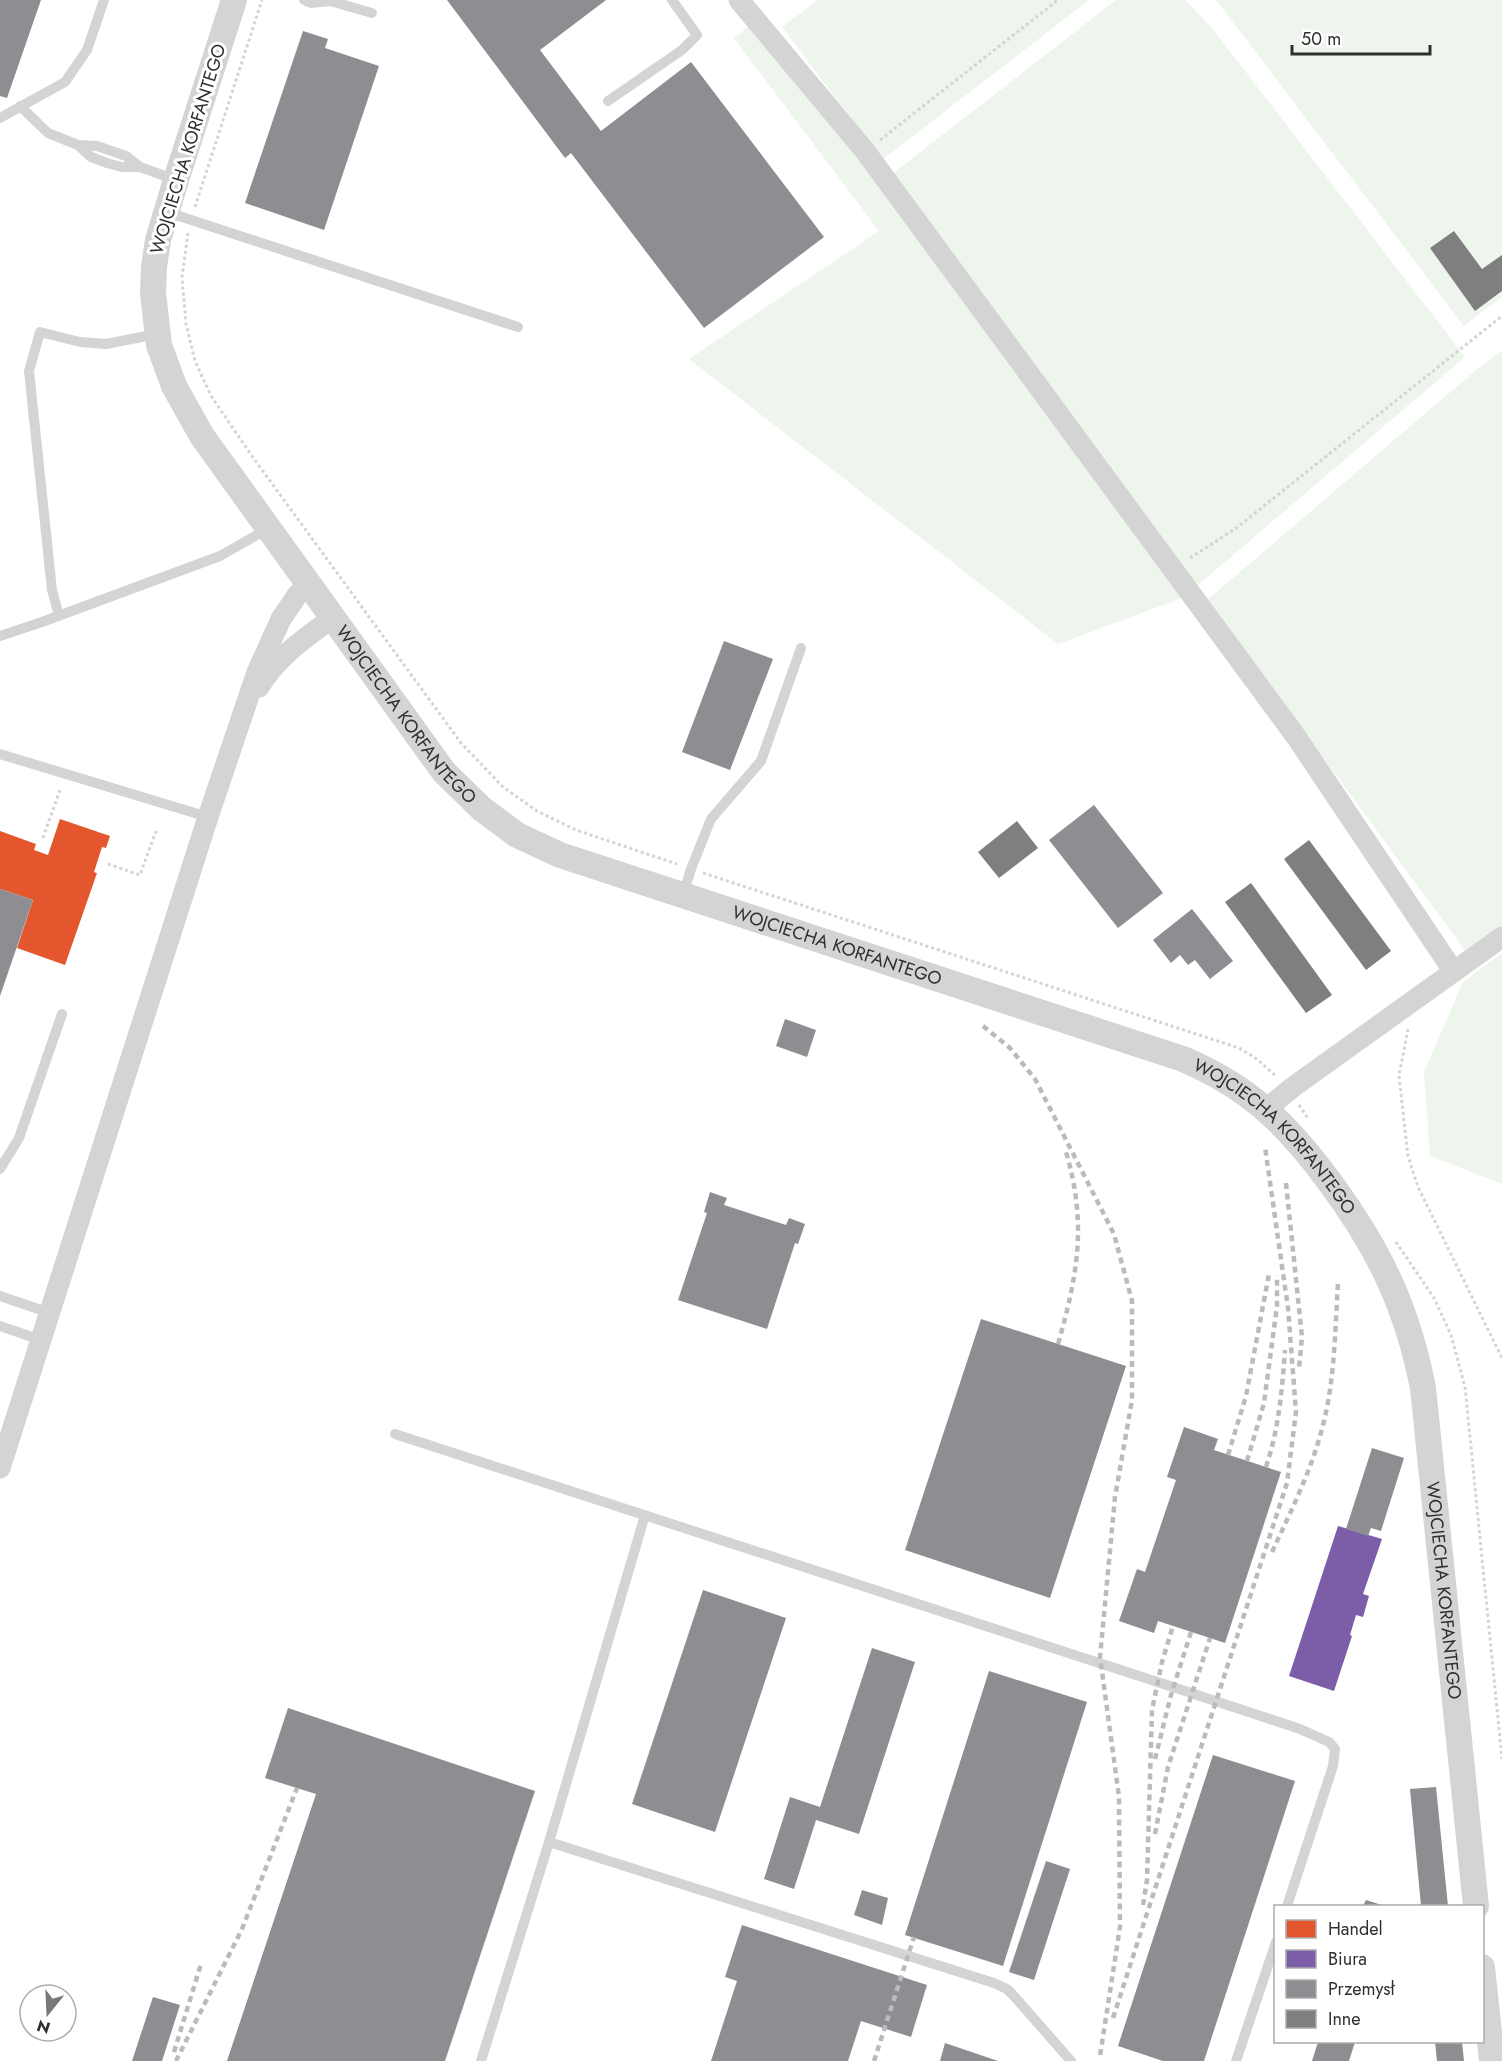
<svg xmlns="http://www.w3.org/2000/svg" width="1502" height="2061" viewBox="0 0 1502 2061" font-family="Jost,sans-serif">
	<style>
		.green { fill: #eef5ec }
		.shops { fill: #e4572e }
		.offices { fill: #7b5ea7 }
		.industry { fill: #8d8d92 }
		.building { fill: #7f7f7f }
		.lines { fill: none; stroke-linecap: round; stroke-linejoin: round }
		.path { stroke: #d4d4d4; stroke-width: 3; stroke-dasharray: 3 3; stroke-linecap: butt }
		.service { stroke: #d4d4d4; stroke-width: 10 }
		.minor { stroke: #d4d4d4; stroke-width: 21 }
		.tertiary { stroke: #d4d4d4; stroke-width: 26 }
		.rail { stroke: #bbb; stroke-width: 4.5; stroke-dasharray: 6 4.5; stroke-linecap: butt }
		.labels { text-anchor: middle; stroke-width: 6; stroke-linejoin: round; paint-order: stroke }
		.street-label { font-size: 18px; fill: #2f2f2f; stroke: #fff }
	</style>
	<rect width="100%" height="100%" fill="#fff"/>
	<!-- green -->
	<path class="green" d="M 818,0 L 1089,0 L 882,160 L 782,27 Z
		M 1116,0 L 1185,0 L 1212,28 L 1465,357 L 1197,586 L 892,174 Z
		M 1216,0 L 1502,0 L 1502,297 L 1464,326 Z
		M 756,20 L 1185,597 L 1058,644 L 689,359 L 879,231 L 734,38 Z
		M 1502,350 L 1502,933 L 1470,957 L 1207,600 L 1475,371 Z
		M 1502,953 L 1502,1184 L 1430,1156 L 1424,1072 L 1463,982 Z"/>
	<!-- shops -->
	<path class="shops" d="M 60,819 L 110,836 L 106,848 L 102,847 L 94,872 L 97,873 L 65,965 L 17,948 L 33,900 L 0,889 L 0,831 L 36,844 L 34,850 L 48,855 Z"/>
	<!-- offices -->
	<path class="offices" d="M 1338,1526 L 1382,1539 L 1363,1594 L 1369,1596 L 1363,1617 L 1356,1615 L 1350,1635 L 1352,1636 L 1334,1691 L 1289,1676 Z"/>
	<!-- industry -->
	<path class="industry" d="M 0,0 L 41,0 L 7,98 L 0,96 Z
		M 447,0 L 606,0 L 540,50 L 601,131 L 691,62 L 824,237 L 704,328 L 571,153 L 565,158 Z
		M 303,31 L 328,39 L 325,48 L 379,66 L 324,230 L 245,203 Z
		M 724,641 L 773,659 L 730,770 L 682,752 Z
		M 1094,805 L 1163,893 L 1118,928 L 1049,840 Z
		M 0,889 L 33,900 L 0,996 Z
		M 1192,909 L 1233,961 L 1210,979 L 1195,960 L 1188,965 L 1180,955 L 1171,963 L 1153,940 Z
		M 785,1019 L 816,1030 L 807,1057 L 776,1046 Z
		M 710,1192 L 727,1198 L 724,1205 L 786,1225 L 789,1218 L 805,1224 L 798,1244 L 795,1243 L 767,1329 L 678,1300 L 707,1213 L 704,1212 Z
		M 981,1319 L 1126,1366 L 1050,1598 L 905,1550 Z
		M 1184,1427 L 1218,1439 L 1214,1450 L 1281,1472 L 1225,1643 L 1158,1621 L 1154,1633 L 1119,1621 L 1137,1569 L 1145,1572 L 1176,1480 L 1167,1477 Z
		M 1372,1448 L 1404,1458 L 1381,1531 L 1371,1528 L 1368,1536 L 1346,1529 Z
		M 703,1590 L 786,1618 L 715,1832 L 632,1804 Z
		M 872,1648 L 915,1662 L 859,1834 L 816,1820 L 794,1889 L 764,1879 L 790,1797 L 820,1807 Z
		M 989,1671 L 1087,1702 L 1003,1966 L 905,1935 Z
		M 288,1708 L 535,1791 L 445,2061 L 227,2061 L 316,1794 L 265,1778 Z
		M 1213,1755 L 1295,1781 L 1204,2061 L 1163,2061 L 1118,2046 Z
		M 1436,1787 L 1448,1906 L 1421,1906 L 1410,1789 Z
		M 1046,1861 L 1070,1869 L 1034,1980 L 1009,1972 Z
		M 862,1890 L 888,1898 L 882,1925 L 854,1915 Z
		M 1366,1900 L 1385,1906 L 1363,1906 Z
		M 742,1925 L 927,1985 L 911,2037 L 861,2021 L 848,2061 L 711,2061 L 737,1981 L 725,1977 Z
		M 153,1997 L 180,2005 L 162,2061 L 132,2061 Z
		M 1318,2042 L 1355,2042 L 1349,2061 L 1312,2061 Z
		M 1435,2042 L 1462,2042 L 1464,2061 L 1437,2061 Z
		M 945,2043 L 998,2061 L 940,2061 Z"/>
	<!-- building -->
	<path class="building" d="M 1454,231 L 1482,269 L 1502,255 L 1502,291 L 1475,311 L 1430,248 Z
		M 1017,821 L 1038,848 L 999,878 L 978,852 Z
		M 1309,840 L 1391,951 L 1366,970 L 1284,859 Z
		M 1251,883 L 1332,995 L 1306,1013 L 1225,902 Z"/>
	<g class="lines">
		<!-- path -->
		<path class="path" d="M 880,140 L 1058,0
			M 195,207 L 262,0
			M 188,233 L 182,277 L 186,324 L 195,361 L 211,396 L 254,459 L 461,743 L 503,787 L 537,811 L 576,830 L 677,864
			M 1190,558 L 1235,529 L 1502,316
			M 43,838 L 61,787
			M 108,864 L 140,875 L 156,831
			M 703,873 L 1239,1048 L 1257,1059 L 1277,1077
			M 1408,1029 L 1399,1076 L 1408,1156 L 1418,1187 L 1502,1358
			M 1299,1105 L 1309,1120
			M 1396,1242 L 1434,1298 L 1451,1335 L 1465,1387 L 1502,1759"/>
		<!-- service -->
		<path class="service" d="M 304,0 L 311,3 L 330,1 L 372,13
			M 608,101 L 682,50 L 697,35 L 672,0
			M 20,106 L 48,133 L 78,145 L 97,146 L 126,156 L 140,167
			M 0,118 L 65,82 L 87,50 L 104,0
			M 78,145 L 91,157 L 107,163 L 122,167 L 140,167 L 176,180
			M 167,212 L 518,327
			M 59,616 L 52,590 L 29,371 L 40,332 L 80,342 L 106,344 L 157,334
			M 0,636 L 42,622 L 220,556 L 269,528
			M 0,754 L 208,817
			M 683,895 L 691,869 L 711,819 L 761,761 L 801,648
			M 0,1169 L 19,1138 L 62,1014
			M 0,1296 L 50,1313
			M 0,1326 L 41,1340
			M 395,1434 L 1173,1687 L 1300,1729 L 1329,1742 L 1335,1749 L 1333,1766 L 1287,1906
			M 645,1515 L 549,1842 L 994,1983 L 1007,1989 L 1014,1996 L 1071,2061
			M 481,2061 L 549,1842
			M 1236,2061 L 1276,1942"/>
		<!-- minor -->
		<path class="minor" d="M 739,0 L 865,151 L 1297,738 L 1454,972
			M 259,687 C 277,657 306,637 334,617
			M 1266,1109 L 1293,1087 L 1502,937
			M 0,1468 L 208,817 L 257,672 L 281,619 L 298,594 L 310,584"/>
		<!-- tertiary -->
		<g class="tertiary">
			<path id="s1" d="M 234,0 L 176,180 L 158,240 L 154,267 L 153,293 L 159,345 L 174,386 L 202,436 L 444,772 L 482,809 L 517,835 L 560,855 L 1183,1059 C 1249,1087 1287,1124 1329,1181 C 1378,1247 1407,1306 1423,1388 L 1476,1906"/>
			<path d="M 1482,1967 L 1492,2061"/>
		</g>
		<!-- rail -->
		<path class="rail" d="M 983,1026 L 1010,1048 L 1035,1079 L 1114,1234 L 1132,1301 L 1132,1400 L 1115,1497 L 1100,1657 L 1119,1797 L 1120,1927 L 1100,2056
			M 1286,1183 L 1302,1337 L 1299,1368
			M 1058,1344 C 1078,1274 1087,1223 1066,1152
			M 1228,1455 L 1246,1396 L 1269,1274
			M 1247,1461 L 1264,1403 L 1277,1306 L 1277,1275
			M 1266,1467 C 1279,1428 1282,1390 1285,1350
			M 1272,1552 C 1292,1509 1313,1467 1324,1421 C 1335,1376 1335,1329 1338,1284
			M 1155,1759 L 1171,1695 L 1191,1632
			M 1155,1834 L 1168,1767 L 1210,1638
			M 1143,1905 L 1147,1880 L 1152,1710 L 1162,1662 L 1173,1626
			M 1113,2018 L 1287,1483 L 1296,1412 L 1288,1308 L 1265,1147
			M 174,2052 L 201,1964
			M 176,2061 L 242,1929 L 297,1788
			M 874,2061 L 914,1937"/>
	</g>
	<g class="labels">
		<!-- street labels -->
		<g class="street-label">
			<text transform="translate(188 149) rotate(-73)" y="6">WOJCIECHA KORFANTEGO</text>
			<text dy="6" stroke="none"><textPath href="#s1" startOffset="804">WOJCIECHA KORFANTEGO</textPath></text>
			<text dy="6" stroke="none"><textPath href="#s1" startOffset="1308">WOJCIECHA KORFANTEGO</textPath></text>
			<text dy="6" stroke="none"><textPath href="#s1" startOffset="1794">WOJCIECHA KORFANTEGO</textPath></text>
			<text dy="6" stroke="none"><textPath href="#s1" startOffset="2298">WOJCIECHA KORFANTEGO</textPath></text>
		</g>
	</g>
	<!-- legend -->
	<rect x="1274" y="1905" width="210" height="138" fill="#ffffff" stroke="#acacac" stroke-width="1.5"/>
	<rect x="1286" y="1920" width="30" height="18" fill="#e4572e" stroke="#acacac" stroke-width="1.5"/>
	<text x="1328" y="1935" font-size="18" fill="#2f2f2f">Handel</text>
	<rect x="1286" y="1950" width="30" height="18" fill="#7b5ea7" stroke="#acacac" stroke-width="1.5"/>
	<text x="1328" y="1965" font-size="18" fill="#2f2f2f">Biura</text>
	<rect x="1286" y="1980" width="30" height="18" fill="#8d8d92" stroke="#acacac" stroke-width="1.5"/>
	<text x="1328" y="1995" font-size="18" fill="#2f2f2f">Przemysł</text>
	<rect x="1286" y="2010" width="30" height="18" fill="#7f7f7f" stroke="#acacac" stroke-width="1.5"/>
	<text x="1328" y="2025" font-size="18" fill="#2f2f2f">Inne</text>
	<!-- north arrow -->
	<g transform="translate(48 2013) rotate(198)"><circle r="28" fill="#ffffff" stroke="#acacac" stroke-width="1.5"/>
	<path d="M0-4.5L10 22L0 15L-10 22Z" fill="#787878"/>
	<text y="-9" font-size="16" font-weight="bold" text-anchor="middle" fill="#2f2f2f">N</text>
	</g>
	<!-- scale -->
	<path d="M1292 45v9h138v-9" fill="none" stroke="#2f2f2f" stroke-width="3"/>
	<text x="1301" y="45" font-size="18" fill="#2f2f2f" stroke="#ffffff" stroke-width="4.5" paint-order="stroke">50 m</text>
</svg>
